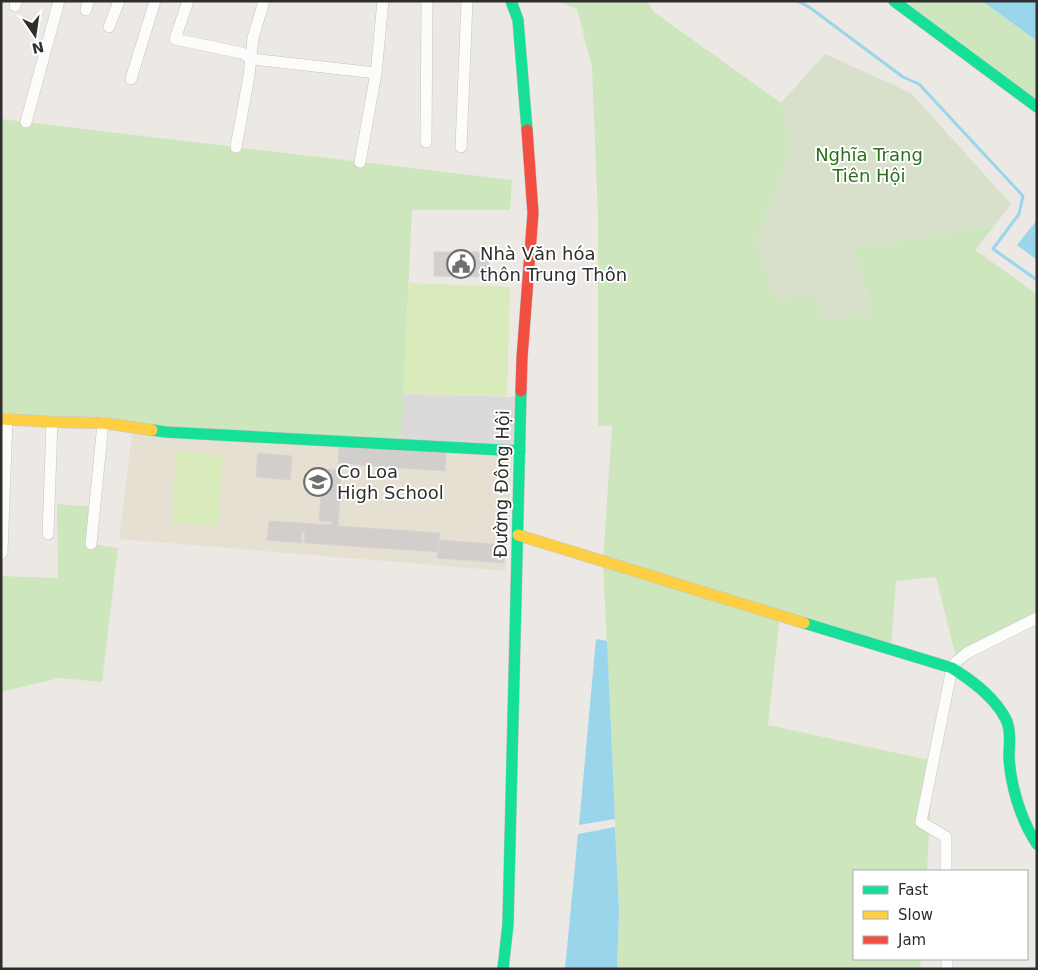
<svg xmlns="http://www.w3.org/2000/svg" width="1038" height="970" viewBox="0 0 1038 970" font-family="'DejaVu Sans',sans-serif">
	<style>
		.industrial { fill: #dcd9db }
		.education { fill: #e6e0d3 }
		.green { fill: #cee6be }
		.cemetery { fill: #d8e0cc }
		.pitch { fill: #d9eabb }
		.water { fill: #99d6ec }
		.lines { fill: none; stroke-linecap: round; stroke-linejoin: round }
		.stream { stroke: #99d6ec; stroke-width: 3 }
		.building { fill: #d1cecb; stroke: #d7d4d0 }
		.street-casing { stroke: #c5c4c5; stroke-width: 12 }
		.fast-casing { stroke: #c5c4c5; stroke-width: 12 }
		.slow-casing { stroke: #c5c4c5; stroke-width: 12 }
		.jam-casing { stroke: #c5c4c5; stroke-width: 12 }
		.street { stroke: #fcfcfb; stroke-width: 11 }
		.fast { stroke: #16e098; stroke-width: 11 }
		.slow { stroke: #ffcf43; stroke-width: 11 }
		.jam { stroke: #f24e42; stroke-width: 11 }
		.labels { text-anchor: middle; stroke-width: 4; stroke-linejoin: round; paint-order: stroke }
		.park-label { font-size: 18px; fill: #2c6e1b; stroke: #fff }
		.poi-label { font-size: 18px; fill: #2e2e2e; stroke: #fff; text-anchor: start }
		.street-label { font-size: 18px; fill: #2e2e2e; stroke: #fff }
	</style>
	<rect width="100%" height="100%" fill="#ece8e4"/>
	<!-- industrial -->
	<path class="industrial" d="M 403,394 L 521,397 L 520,451 L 401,445 Z"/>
	<!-- education -->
	<path class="education" d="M 132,433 L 513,454 L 508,510 L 506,571 L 119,539 Z"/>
	<!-- green -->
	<path class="green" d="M 558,1 L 647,1 L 654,12 L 781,103 L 791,149 L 756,241 L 816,295 L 871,313 L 855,248 L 995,225 L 975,250 L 1037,294 L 1037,620 L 957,661 L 936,577 L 896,581 L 891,649 L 780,616 L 768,725 L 933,761 L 927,871 L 854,871 L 854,959 L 921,959 L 920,969 L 617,969 L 619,910 L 603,561 L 612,426 L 598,426 L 598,217 L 592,67 L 577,9 Z
		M 894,1 L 982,1 L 1037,41 L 1037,107 Z
		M 1,119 L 512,180 L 510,210 L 412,210 L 401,445 L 1,420 Z
		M 57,504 L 95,507 L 91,544 L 118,548 L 102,682 L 59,678 L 1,692 L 1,576 L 58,578 Z"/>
	<!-- cemetery -->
	<path class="cemetery" d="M 825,54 L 911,93 L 1011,204 L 995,225 L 855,248 L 871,314 L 822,321 L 815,295 L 775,300 L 756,241 L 791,149 L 781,103 Z"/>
	<!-- pitch -->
	<path class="pitch" d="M 409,283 L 510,287 L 507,396 L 403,394 Z
		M 176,451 L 223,455 L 218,526 L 172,523 Z"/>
	<!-- water -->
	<path class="water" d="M 982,1 L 1037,1 L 1037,41 Z
		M 1037,220 L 1037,260 L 1017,245 Z
		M 596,639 L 607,641 L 615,819 L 579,825 Z
		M 615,827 L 619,910 L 617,969 L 565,969 L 578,834 Z"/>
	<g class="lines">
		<!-- stream -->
		<path class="stream" d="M 798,1 L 809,7 L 903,77 L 919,84 L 1023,196 L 1019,214 L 993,249 L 1037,280"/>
	</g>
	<!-- building -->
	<path class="building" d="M 434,252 L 489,252 L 488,277 L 434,276 Z
		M 339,446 L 446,453 L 445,471 L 342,464 L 338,526 L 440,533 L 439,552 L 304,543 L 305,532 L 302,532 L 301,543 L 267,540 L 269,521 L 332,525 L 332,522 L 319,521 L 323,469 L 338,470 Z
		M 258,453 L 292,456 L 290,480 L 256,477 Z
		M 439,540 L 505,545 L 504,563 L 437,558 Z"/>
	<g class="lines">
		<defs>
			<path id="street" d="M 188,1 L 175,39 L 242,53 L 251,59 L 376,73
				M 15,6 L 16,1
				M 86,10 L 88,1
				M 109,27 L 119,1
				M 131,79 L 155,1
				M 26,122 L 59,1
				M 426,142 L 427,1
				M 236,147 L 249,76 L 253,38 L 264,1
				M 461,147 L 467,1
				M 360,162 L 376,73 L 383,1
				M 48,534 L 52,422
				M 91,544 L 103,423
				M 2,553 L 7,419
				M 946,871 L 946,837 L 921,822 L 952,668 L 957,661 L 967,653 L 1037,618
				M 947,959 L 947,969"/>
			<path id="fast" d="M 511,1 L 518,20 L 527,130
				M 894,1 L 1037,107
				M 152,430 L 165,432 L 520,451
				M 804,623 L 952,668 C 971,680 989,693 1001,711 C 1004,716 1007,720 1008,725 C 1011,735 1009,746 1009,756 C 1010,784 1021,821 1037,844
				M 503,969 L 508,924 L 521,391"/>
			<path id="slow" d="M 1,419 L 52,422 L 103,423 L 152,430
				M 518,535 L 804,623"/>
			<path id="jam" d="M 521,391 L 522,358 L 533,213 L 527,130"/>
		</defs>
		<!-- street casing -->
		<use href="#street" class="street-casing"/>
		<!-- fast casing -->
		<use href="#fast" class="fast-casing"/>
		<!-- slow casing -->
		<use href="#slow" class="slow-casing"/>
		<!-- jam casing -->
		<use href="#jam" class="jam-casing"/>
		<!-- street -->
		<use href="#street" class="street"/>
		<!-- fast -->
		<use href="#fast" class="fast"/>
		<!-- slow -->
		<use href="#slow" class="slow"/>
		<!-- jam -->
		<use href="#jam" class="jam"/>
	</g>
	<!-- icons -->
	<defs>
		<symbol id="civic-ring" viewBox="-11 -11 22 22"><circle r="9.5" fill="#fff" stroke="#706f6e" stroke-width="1.5"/><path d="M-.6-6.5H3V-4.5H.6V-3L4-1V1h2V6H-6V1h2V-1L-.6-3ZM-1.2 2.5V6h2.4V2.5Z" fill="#706f6e"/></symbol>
		<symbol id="school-ring" viewBox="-11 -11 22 22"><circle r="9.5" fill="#fff" stroke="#706f6e" stroke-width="1.5"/><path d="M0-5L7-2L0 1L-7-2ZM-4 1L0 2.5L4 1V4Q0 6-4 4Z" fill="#706f6e"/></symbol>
	</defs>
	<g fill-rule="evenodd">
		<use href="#civic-ring" x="445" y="248" width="32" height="32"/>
		<use href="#school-ring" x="302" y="466" width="32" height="32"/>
	</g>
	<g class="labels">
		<!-- park labels -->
		<g class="park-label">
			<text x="869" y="161">Nghĩa Trang<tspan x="869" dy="21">Tiên Hội</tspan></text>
		</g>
		<!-- poi labels -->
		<g class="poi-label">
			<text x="480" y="260">Nhà Văn hóa<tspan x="480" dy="21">thôn Trung Thôn</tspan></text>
			<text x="337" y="478">Co Loa<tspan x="337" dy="21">High School</tspan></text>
		</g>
		<!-- street labels -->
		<g class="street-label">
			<text transform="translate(502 484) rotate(-89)" y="6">Đường Đông Hội</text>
		</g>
	</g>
	<!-- border -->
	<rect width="1038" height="970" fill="none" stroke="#2e2e2e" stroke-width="5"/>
	<!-- legend -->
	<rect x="853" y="870" width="175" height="90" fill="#ffffff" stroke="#ababab"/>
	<rect x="863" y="886" width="25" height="8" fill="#16e098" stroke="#ababab"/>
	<text x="898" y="895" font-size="15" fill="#2e2e2e">Fast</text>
	<rect x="863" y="911" width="25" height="8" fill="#ffcf43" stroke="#ababab"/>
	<text x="898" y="920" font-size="15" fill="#2e2e2e">Slow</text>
	<rect x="863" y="936" width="25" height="8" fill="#f24e42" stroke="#ababab"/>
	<text x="898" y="945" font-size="15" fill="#2e2e2e">Jam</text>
	<!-- north arrow -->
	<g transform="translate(35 35) rotate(167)" stroke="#ffffff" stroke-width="4" paint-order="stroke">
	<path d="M0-4L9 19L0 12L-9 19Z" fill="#2e2e2e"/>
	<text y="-8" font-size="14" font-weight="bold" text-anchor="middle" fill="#2e2e2e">N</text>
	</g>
</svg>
